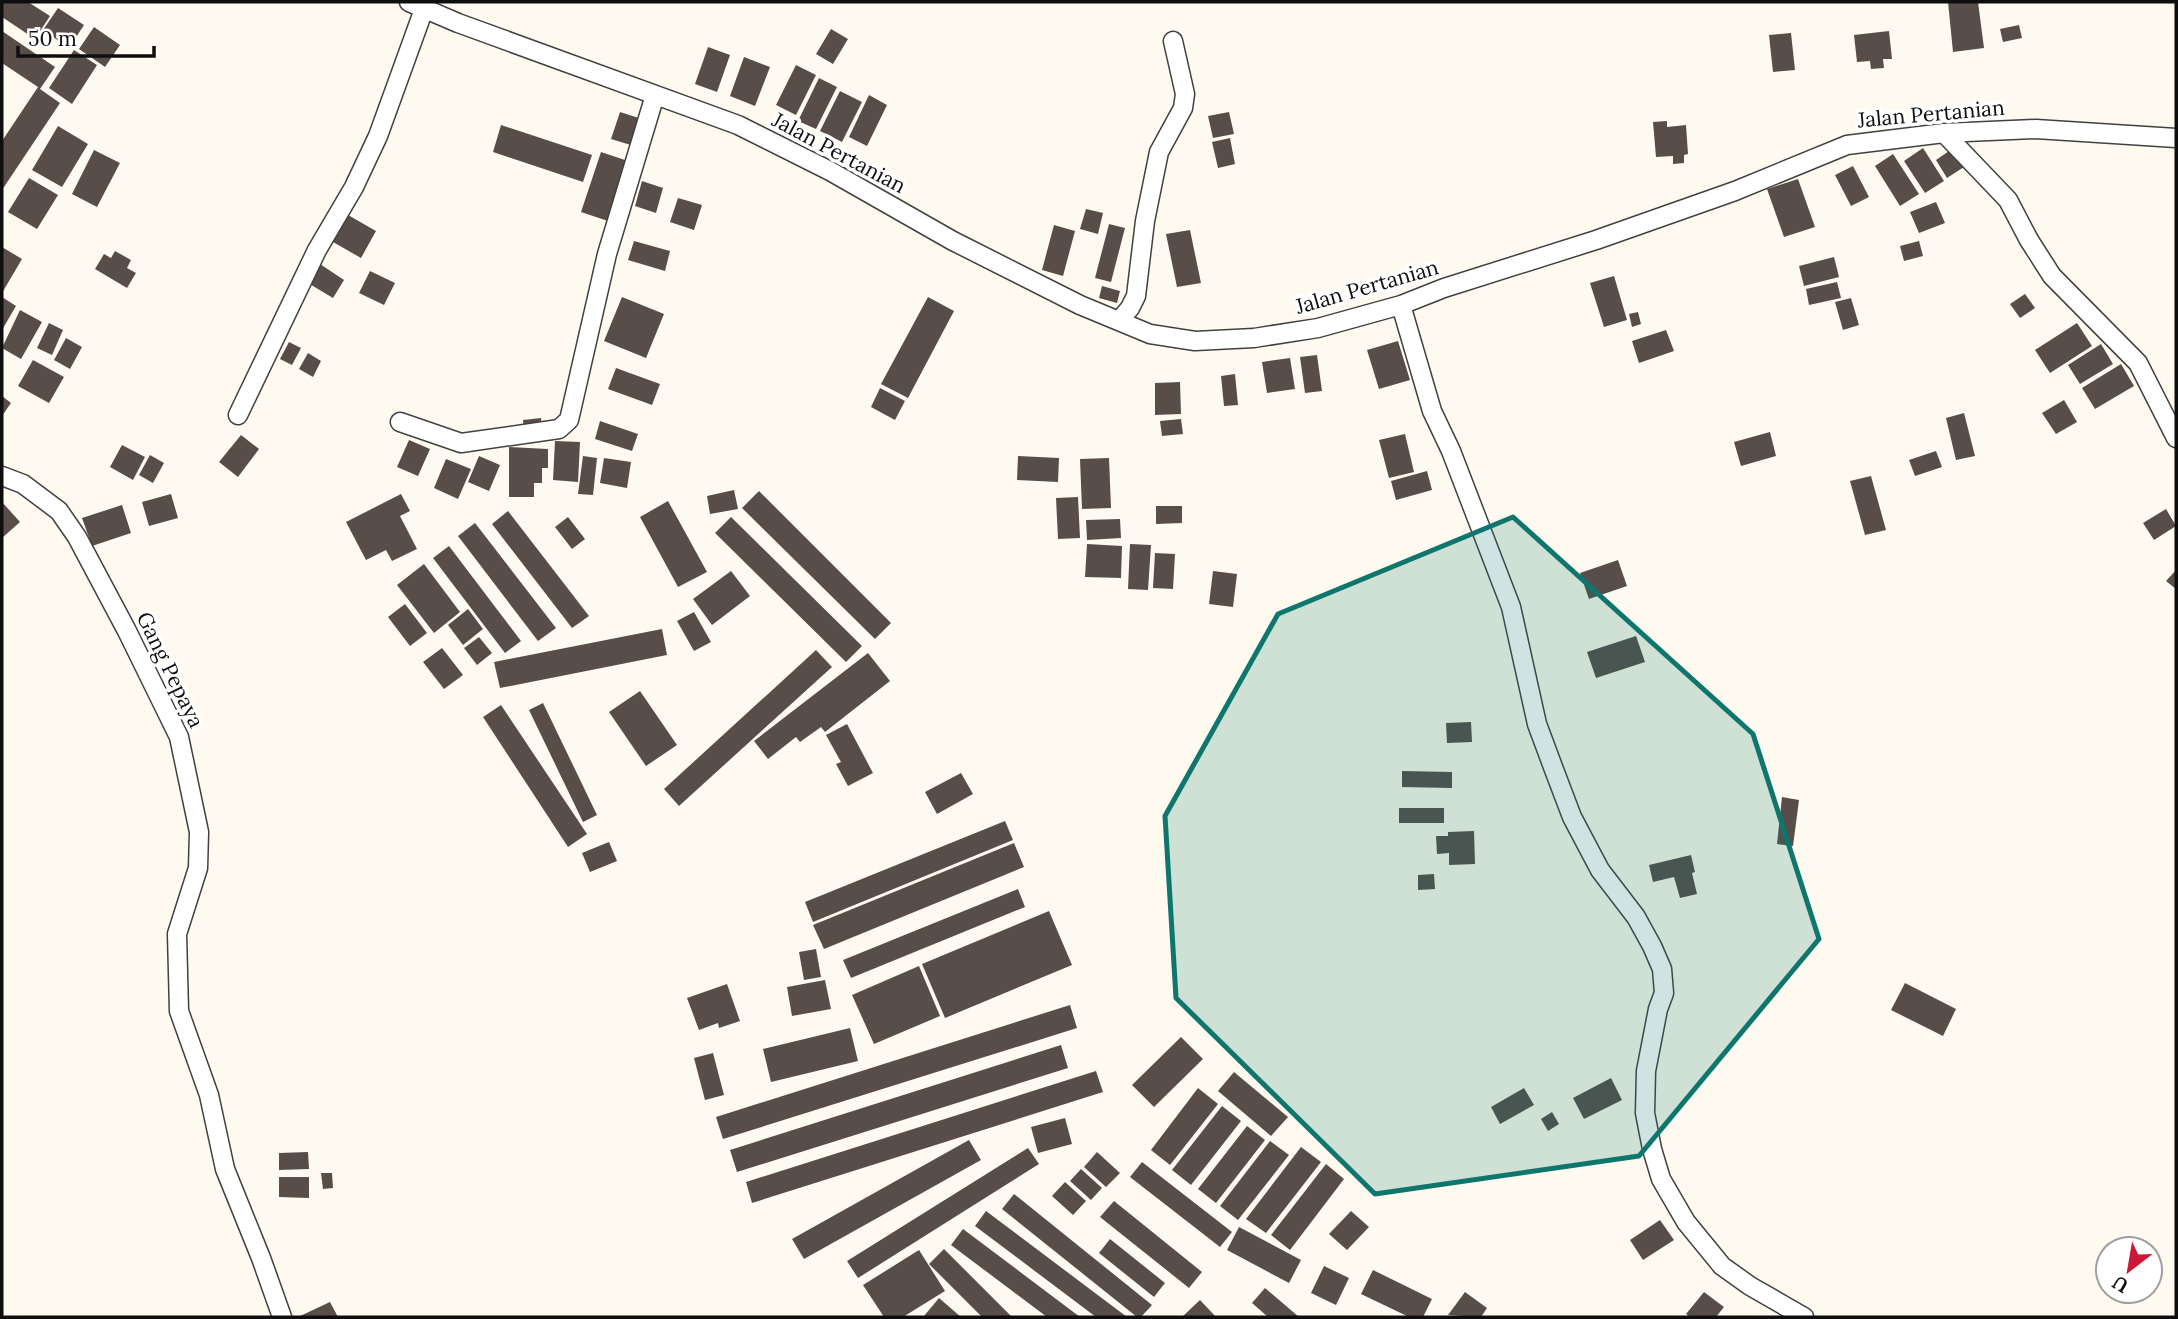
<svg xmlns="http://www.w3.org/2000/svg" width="2178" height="1319" viewBox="0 0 2178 1319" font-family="Lora,serif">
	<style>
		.building { fill: #584d49 }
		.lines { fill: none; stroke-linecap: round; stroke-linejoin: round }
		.street-casing { stroke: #414141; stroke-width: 21 }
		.street { stroke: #fff; stroke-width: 18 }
		.marked { fill: #0f766e; fill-opacity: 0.2; stroke: #0f766e; stroke-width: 5; stroke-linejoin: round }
		.labels { text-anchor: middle; stroke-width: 7; stroke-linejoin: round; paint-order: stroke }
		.street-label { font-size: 21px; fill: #0e0e0e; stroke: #fff }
	</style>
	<rect width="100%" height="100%" fill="#fffaef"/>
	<!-- building -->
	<path class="building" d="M 2,2 L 28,2 L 50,16 L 35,39 L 2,17 Z
		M 1948,2 L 1978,2 L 1984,48 L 1953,52 Z
		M 58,8 L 84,25 L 69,48 L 43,30 Z
		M 2019,25 L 2022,38 L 2003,42 L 2000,29 Z
		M 94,27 L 120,45 L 105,67 L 79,49 Z
		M 831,29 L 848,39 L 833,64 L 816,54 Z
		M 2,31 L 55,67 L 40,89 L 60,103 L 2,190 L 2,141 L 38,87 L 2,63 Z
		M 1889,31 L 1892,59 L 1883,59 L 1884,68 L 1871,69 L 1870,61 L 1857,62 L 1854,35 Z
		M 1791,33 L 1795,70 L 1773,72 L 1769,35 Z
		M 708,47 L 730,55 L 717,92 L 695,84 Z
		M 74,50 L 97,65 L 72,104 L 49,88 Z
		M 744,57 L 770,67 L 755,106 L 730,96 Z
		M 796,65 L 816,75 L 796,115 L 776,105 Z
		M 819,78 L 837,87 L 816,129 L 798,121 Z
		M 840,91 L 862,102 L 842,142 L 820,131 Z
		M 869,95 L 887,105 L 867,146 L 849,137 Z
		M 620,112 L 642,119 L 634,146 L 611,139 Z
		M 1229,112 L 1234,134 L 1213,138 L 1208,116 Z
		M 1667,121 L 1667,127 L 1686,125 L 1688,154 L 1684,155 L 1684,163 L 1673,164 L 1673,156 L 1656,157 L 1653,122 Z
		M 501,125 L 592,155 L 583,182 L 493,152 Z
		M 58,126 L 88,144 L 62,187 L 32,170 Z
		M 1230,138 L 1235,164 L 1218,168 L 1212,142 Z
		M 1923,148 L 1944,181 L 1925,193 L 1904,161 Z
		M 1952,149 L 1964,167 L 1947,178 L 1936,160 Z
		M 94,150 L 120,163 L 97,207 L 72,194 Z
		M 601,152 L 631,162 L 611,222 L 581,212 Z
		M 1893,154 L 1919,194 L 1900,206 L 1875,166 Z
		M 1853,166 L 1869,197 L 1851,206 L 1835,175 Z
		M 29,178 L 58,195 L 37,229 L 8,212 Z
		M 1798,179 L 1815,227 L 1784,237 L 1767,189 Z
		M 642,181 L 663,188 L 656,213 L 635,206 Z
		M 678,198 L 702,205 L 694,230 L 670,222 Z
		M 1936,202 L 1945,223 L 1919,233 L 1910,212 Z
		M 1086,209 L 1103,213 L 1098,234 L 1080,229 Z
		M 348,215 L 376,231 L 361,258 L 333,242 Z
		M 1109,224 L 1125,228 L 1111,282 L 1095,278 Z
		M 1054,225 L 1075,231 L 1063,276 L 1042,270 Z
		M 1190,230 L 1201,283 L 1177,287 L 1166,234 Z
		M 634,241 L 670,251 L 665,271 L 628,260 Z
		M 1919,241 L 1923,256 L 1904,261 L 1900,246 Z
		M 2,247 L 22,259 L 2,293 Z
		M 115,251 L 131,260 L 127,268 L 136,273 L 127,288 L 95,269 L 104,254 L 111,258 Z
		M 1834,257 L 1839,277 L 1804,286 L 1799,266 Z
		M 320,264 L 344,280 L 333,298 L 308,283 Z
		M 370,271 L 395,283 L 384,305 L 359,293 Z
		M 1614,276 L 1627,320 L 1604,327 L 1590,283 Z
		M 1837,282 L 1841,298 L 1809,305 L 1806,289 Z
		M 1102,286 L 1120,291 L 1117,303 L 1099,298 Z
		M 2025,294 L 2035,308 L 2020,318 L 2010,304 Z
		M 2,297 L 16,306 L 2,330 Z
		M 622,297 L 664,314 L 646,358 L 604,341 Z
		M 928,297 L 954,311 L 908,398 L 881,384 Z
		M 1851,298 L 1859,325 L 1843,330 L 1835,302 Z
		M 20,310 L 42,322 L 21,359 L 2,348 Z
		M 1638,312 L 1641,324 L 1632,327 L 1629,314 Z
		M 49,323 L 63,330 L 52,355 L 37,348 Z
		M 2077,323 L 2092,346 L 2050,373 L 2035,350 Z
		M 1666,330 L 1674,351 L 1639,363 L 1632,341 Z
		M 66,338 L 82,347 L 70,369 L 54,360 Z
		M 1398,341 L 1410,380 L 1379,389 L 1367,350 Z
		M 289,342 L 301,348 L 292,365 L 280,359 Z
		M 2101,344 L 2113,364 L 2080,384 L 2068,365 Z
		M 308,353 L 321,361 L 313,377 L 299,369 Z
		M 1317,355 L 1322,391 L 1305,393 L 1300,357 Z
		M 1290,358 L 1295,389 L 1267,393 L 1262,362 Z
		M 33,360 L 64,377 L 49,403 L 18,386 Z
		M 2121,364 L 2134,386 L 2095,409 L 2082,388 Z
		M 616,368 L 660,384 L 652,405 L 608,389 Z
		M 1235,374 L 1238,405 L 1224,406 L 1221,376 Z
		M 1180,382 L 1181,414 L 1155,415 L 1155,383 Z
		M 880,388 L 905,401 L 895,420 L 871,407 Z
		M 2,396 L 11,403 L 2,416 Z
		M 2064,400 L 2077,422 L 2056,434 L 2042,413 Z
		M 1964,413 L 1975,456 L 1956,460 L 1946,418 Z
		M 541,418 L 542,430 L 524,431 L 523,420 Z
		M 1181,419 L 1183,434 L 1162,436 L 1160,421 Z
		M 600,421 L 638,434 L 632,451 L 595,439 Z
		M 1770,432 L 1776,456 L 1741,466 L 1734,442 Z
		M 1405,434 L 1414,472 L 1389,478 L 1379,440 Z
		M 241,435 L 259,449 L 238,477 L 219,462 Z
		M 409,440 L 430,449 L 418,476 L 397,467 Z
		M 555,441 L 580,442 L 578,482 L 553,480 Z
		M 122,445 L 145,457 L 133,480 L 110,467 Z
		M 509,447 L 548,449 L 548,468 L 542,468 L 542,483 L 534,483 L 534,497 L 509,497 Z
		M 1936,451 L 1942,467 L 1915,476 L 1909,460 Z
		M 150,455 L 164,463 L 153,483 L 139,475 Z
		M 479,456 L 500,465 L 489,491 L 468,482 Z
		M 583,456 L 597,458 L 593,495 L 578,494 Z
		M 1018,456 L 1059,458 L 1058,482 L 1017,480 Z
		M 604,458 L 631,462 L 627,488 L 600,483 Z
		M 1109,458 L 1111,508 L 1082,509 L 1080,459 Z
		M 446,459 L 471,469 L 458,499 L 434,488 Z
		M 1427,471 L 1432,490 L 1396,500 L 1391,481 Z
		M 1871,476 L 1886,530 L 1865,535 L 1850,481 Z
		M 734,490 L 738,509 L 710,514 L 707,496 Z
		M 759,491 L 891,623 L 875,639 L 742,508 Z
		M 171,494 L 178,518 L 149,526 L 142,502 Z
		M 401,494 L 410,511 L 400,516 L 417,549 L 392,561 L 386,550 L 366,560 L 346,522 Z
		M 1078,497 L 1080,538 L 1058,539 L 1056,498 Z
		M 668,501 L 707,572 L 678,587 L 640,517 Z
		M 2,502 L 20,522 L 2,538 Z
		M 122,505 L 131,533 L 92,546 L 82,518 Z
		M 1156,506 L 1182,506 L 1182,523 L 1156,524 Z
		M 2166,509 L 2176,526 L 2154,540 L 2143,523 Z
		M 508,511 L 589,616 L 572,628 L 492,524 Z
		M 568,517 L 585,539 L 572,549 L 555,527 Z
		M 731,517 L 862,646 L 846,662 L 715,533 Z
		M 1120,519 L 1121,538 L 1087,540 L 1086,520 Z
		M 475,523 L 556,628 L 538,641 L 458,536 Z
		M 1087,544 L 1122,546 L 1121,578 L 1085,577 Z
		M 1130,544 L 1151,545 L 1148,590 L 1128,589 Z
		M 449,546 L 521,641 L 505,653 L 433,558 Z
		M 1155,553 L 1175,554 L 1173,589 L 1153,588 Z
		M 1618,560 L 1627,586 L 1589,599 L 1580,573 Z
		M 424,564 L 460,612 L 434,633 L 397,585 Z
		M 2176,570 L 2176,589 L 2166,581 Z
		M 731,571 L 750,596 L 712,625 L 693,599 Z
		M 1213,571 L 1237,574 L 1233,607 L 1209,604 Z
		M 405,604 L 427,633 L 410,646 L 388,617 Z
		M 468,609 L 483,629 L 463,645 L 448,625 Z
		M 694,612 L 711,642 L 694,651 L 677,621 Z
		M 662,629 L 667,655 L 500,688 L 494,662 Z
		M 1636,636 L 1645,662 L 1596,678 L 1587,652 Z
		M 479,637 L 492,653 L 477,665 L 464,648 Z
		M 442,648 L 463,675 L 444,689 L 423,662 Z
		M 816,650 L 832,667 L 679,806 L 664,789 Z
		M 868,653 L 890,681 L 825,732 L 821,727 L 800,742 L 796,737 L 768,759 L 754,741 Z
		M 640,691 L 677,745 L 646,766 L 609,712 Z
		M 543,703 L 597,815 L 583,822 L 529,710 Z
		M 501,705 L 587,834 L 568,847 L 483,717 Z
		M 1471,722 L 1472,742 L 1447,743 L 1446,723 Z
		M 847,724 L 873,773 L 848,786 L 836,764 L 841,762 L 826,735 Z
		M 1402,771 L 1452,772 L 1452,788 L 1402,787 Z
		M 961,773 L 973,794 L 937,814 L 925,792 Z
		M 1782,797 L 1799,800 L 1793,846 L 1777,844 Z
		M 1399,808 L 1444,808 L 1444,823 L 1399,823 Z
		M 1005,821 L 1013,840 L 813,922 L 805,902 Z
		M 1474,831 L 1475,864 L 1449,865 L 1449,853 L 1437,854 L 1436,836 L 1448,836 L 1448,832 Z
		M 609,842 L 617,861 L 590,872 L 582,853 Z
		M 1014,843 L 1024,867 L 824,949 L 813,925 Z
		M 1691,855 L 1695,872 L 1692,873 L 1697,894 L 1680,898 L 1674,877 L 1653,882 L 1649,865 Z
		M 1434,874 L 1435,889 L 1418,890 L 1418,875 Z
		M 1018,889 L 1025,907 L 851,978 L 843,960 Z
		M 1049,911 L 1072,965 L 945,1018 L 922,964 Z
		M 816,949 L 821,977 L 804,980 L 799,952 Z
		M 919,966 L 940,1016 L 874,1044 L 852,995 Z
		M 825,980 L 831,1009 L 792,1016 L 787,987 Z
		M 1905,983 L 1956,1009 L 1943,1036 L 1891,1010 Z
		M 727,984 L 740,1021 L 719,1028 L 718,1023 L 699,1030 L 687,998 Z
		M 1070,1005 L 1077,1028 L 723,1139 L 716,1117 Z
		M 850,1028 L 858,1061 L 771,1082 L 763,1049 Z
		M 1181,1037 L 1203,1059 L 1154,1107 L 1132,1085 Z
		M 1061,1045 L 1068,1068 L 737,1172 L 730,1150 Z
		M 713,1053 L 724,1095 L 705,1100 L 694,1058 Z
		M 1096,1071 L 1103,1092 L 752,1203 L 746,1182 Z
		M 1234,1072 L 1288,1117 L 1271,1136 L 1218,1091 Z
		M 1611,1078 L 1622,1100 L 1584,1119 L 1573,1098 Z
		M 1198,1088 L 1218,1104 L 1170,1165 L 1151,1150 Z
		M 1524,1088 L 1534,1105 L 1500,1124 L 1491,1107 Z
		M 1222,1106 L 1241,1121 L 1191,1185 L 1172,1170 Z
		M 1552,1112 L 1559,1124 L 1548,1131 L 1541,1119 Z
		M 1065,1118 L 1072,1144 L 1038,1153 L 1031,1127 Z
		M 1247,1126 L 1265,1140 L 1216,1203 L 1198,1189 Z
		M 969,1140 L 981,1160 L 804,1259 L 792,1239 Z
		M 1270,1141 L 1289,1155 L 1238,1220 L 1220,1206 Z
		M 1301,1147 L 1321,1162 L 1266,1233 L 1246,1219 Z
		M 1028,1148 L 1039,1164 L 858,1278 L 847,1261 Z
		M 308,1152 L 309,1169 L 279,1170 L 279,1153 Z
		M 1097,1152 L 1120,1173 L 1106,1187 L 1084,1167 Z
		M 1142,1162 L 1232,1232 L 1220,1247 L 1130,1177 Z
		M 1326,1164 L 1344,1179 L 1290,1250 L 1271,1235 Z
		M 1081,1169 L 1102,1188 L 1091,1200 L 1070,1181 Z
		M 321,1173 L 332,1173 L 333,1188 L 323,1189 Z
		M 279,1177 L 309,1177 L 309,1198 L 279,1197 Z
		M 1065,1182 L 1086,1201 L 1073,1215 L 1052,1196 Z
		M 1014,1194 L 1152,1305 L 1141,1317 L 1137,1317 L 1002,1209 Z
		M 1114,1201 L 1202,1272 L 1189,1288 L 1100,1217 Z
		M 986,1211 L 1127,1317 L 1096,1317 L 975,1226 Z
		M 1351,1211 L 1369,1227 L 1347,1250 L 1329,1234 Z
		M 1660,1220 L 1674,1240 L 1643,1260 L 1630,1240 Z
		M 1239,1227 L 1301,1260 L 1289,1283 L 1227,1250 Z
		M 963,1229 L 1080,1317 L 1047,1317 L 951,1245 Z
		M 1110,1239 L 1165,1283 L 1154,1297 L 1099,1253 Z
		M 944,1249 L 1012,1317 L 982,1317 L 929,1264 Z
		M 919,1250 L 945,1291 L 903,1317 L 884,1317 L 863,1285 Z
		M 1324,1266 L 1349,1278 L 1336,1305 L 1311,1293 Z
		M 1373,1270 L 1432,1299 L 1423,1317 L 1409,1317 L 1361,1294 Z
		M 1265,1288 L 1299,1317 L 1268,1317 L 1252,1303 Z
		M 1465,1292 L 1487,1308 L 1481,1317 L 1448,1315 Z
		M 1704,1292 L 1724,1307 L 1716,1317 L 1690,1317 L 1686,1314 Z
		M 939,1298 L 961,1317 L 925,1317 L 924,1316 Z
		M 1200,1300 L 1216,1317 L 1182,1317 Z
		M 330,1302 L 338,1317 L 298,1317 Z"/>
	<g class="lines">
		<defs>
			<path id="street" d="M 409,2 L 458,23 L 738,125 L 830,171 L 953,241 L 1080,305 L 1150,334 L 1195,341 L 1254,338 L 1318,328 L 1401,305 L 1444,288 L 1596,240 L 1735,191 L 1847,145 L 1944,133 L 2036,129 L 2176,138
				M 1944,133 L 2008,200 L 2029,240 L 2052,276 L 2138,363 L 2176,438
				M 1401,305 L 1432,411 L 1451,451 L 1511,607 L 1537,724 L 1553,767 L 1572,817 L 1600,870 L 1636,917 L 1652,946 L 1662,969 L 1664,993 L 1658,1009 L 1646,1071 L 1645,1113 L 1652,1149 L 1661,1179 L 1686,1222 L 1722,1266 L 1750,1286 L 1804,1317
				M 1119,321 L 1130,308 L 1136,296 L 1145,221 L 1159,152 L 1183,108 L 1185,94 L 1173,41
				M 238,415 L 317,250 L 354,187 L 378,136 L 424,9
				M 400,422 L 461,443 L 559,429 L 569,420 L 607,254 L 655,95
				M 2,476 L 23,484 L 59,511 L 77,537 L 127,631 L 179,737 L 199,832 L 198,868 L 177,934 L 179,1011 L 209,1095 L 225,1169 L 261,1258 L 282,1317"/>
		</defs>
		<!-- street casing -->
		<use href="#street" class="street-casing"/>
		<!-- street -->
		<use href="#street" class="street"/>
	</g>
	<!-- marked area -->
	<path class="marked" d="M 1513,517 L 1753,734 L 1819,939 L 1639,1156 L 1375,1194 L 1176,998 L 1165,816 L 1278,614 Z"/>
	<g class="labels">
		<!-- street labels -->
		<g class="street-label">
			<text transform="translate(1931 114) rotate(-5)" y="7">Jalan Pertanian</text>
			<text transform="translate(839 153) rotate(28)" y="7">Jalan Pertanian</text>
			<text transform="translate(1367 287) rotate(-16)" y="7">Jalan Pertanian</text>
			<text transform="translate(170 670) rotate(64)" y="7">Gang Pepaya</text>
		</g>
	</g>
	<!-- border -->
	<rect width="2178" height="1319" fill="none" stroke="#0e0e0e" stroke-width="7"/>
	<!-- north arrow -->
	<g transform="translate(2129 1270) rotate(211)"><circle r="33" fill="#ffffff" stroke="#9f9f9f" stroke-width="2"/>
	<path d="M0-5L12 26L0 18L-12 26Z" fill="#cd1739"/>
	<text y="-10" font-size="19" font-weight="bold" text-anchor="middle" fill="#0e0e0e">U</text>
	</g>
	<!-- scale -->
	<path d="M18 46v10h136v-10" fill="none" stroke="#0e0e0e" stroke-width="3.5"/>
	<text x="28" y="46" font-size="21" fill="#0e0e0e" stroke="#ffffff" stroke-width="5" paint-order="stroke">50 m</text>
</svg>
